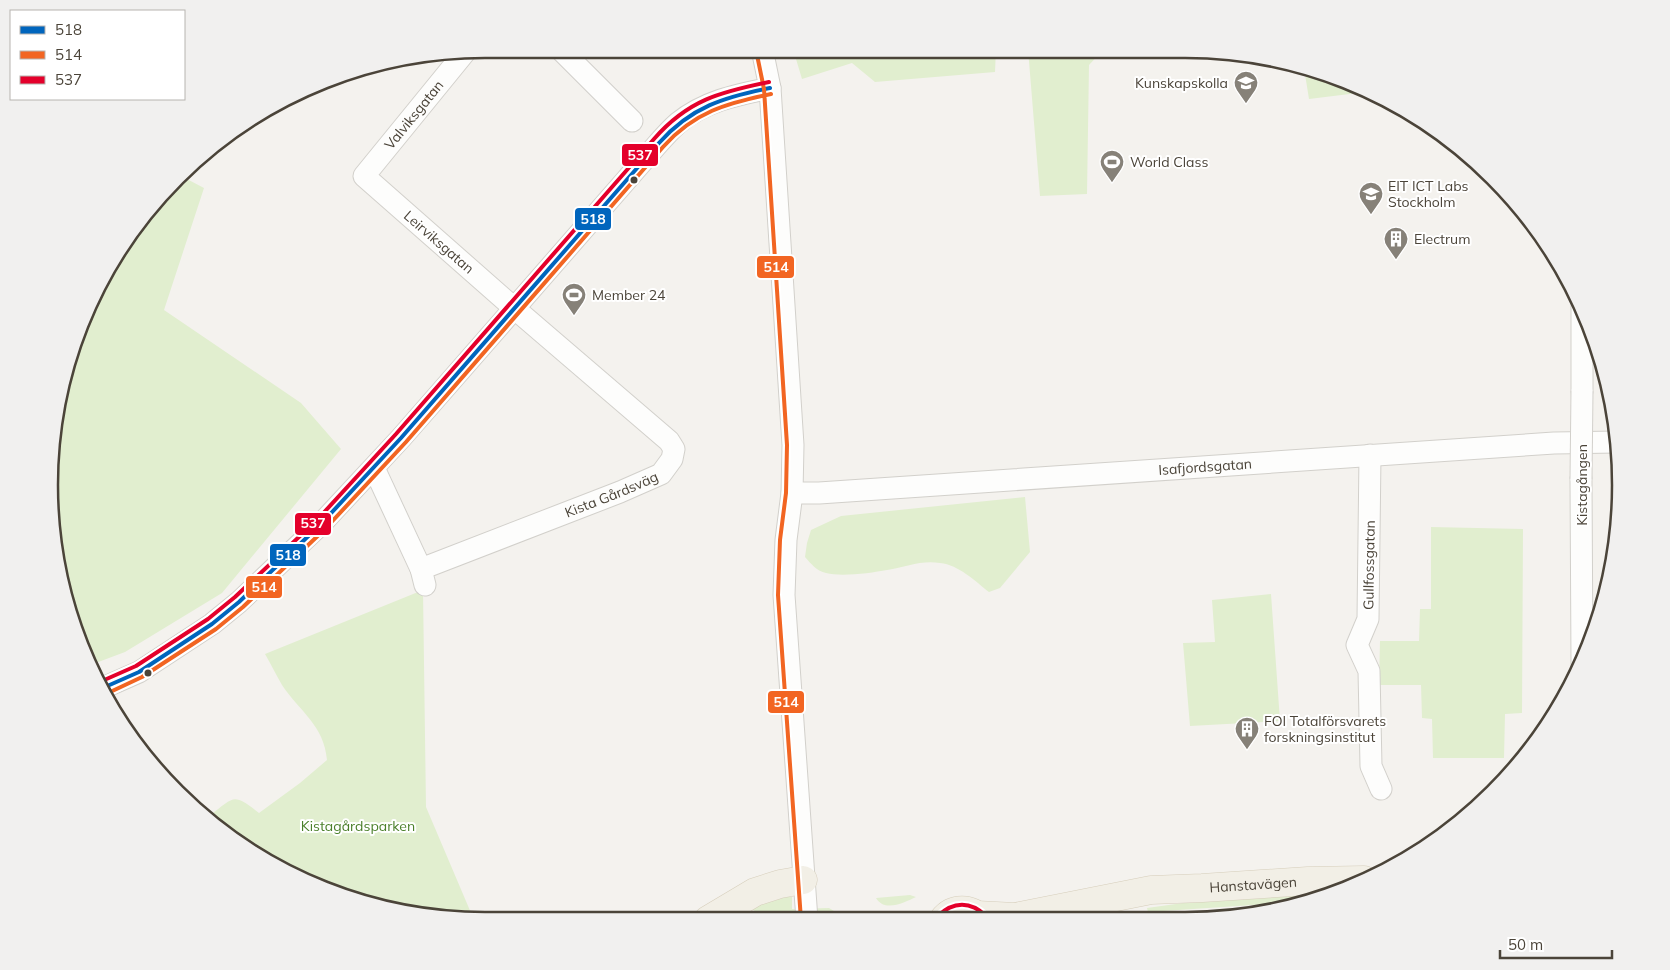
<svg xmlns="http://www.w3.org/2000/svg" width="1670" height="970" viewBox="0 0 1670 970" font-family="Mulish,sans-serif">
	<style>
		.green { fill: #e1eecf }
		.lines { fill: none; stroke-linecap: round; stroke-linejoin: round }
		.minor-casing { stroke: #d2d0cb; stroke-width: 23 }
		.major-casing { stroke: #d6cebb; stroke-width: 29 }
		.minor { stroke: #fdfdfc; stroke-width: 21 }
		.major { stroke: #f2efe6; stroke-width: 28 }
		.minor-bridge-casing { stroke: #d2d0cb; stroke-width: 23; stroke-linecap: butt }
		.minor-bridge { stroke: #fdfdfc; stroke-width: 21 }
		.bus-1-casing { stroke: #fff; stroke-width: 8 }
		.bus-2-casing { stroke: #fff; stroke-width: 8 }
		.bus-3-casing { stroke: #fff; stroke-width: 8 }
		.bus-1 { stroke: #0065bd; stroke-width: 4 }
		.bus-2 { stroke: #f26522; stroke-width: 4 }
		.bus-3 { stroke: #e4002b; stroke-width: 4 }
		.bus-dot { fill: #4b4439; stroke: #fff; stroke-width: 2 }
		.labels { text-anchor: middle; stroke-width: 4; stroke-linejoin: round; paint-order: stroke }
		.poi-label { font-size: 14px; fill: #4b4439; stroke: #fff; text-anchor: start }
		.street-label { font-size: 14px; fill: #4b4439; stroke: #fff }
		.park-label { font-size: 14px; fill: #4a7f2a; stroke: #fff }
		.rim { fill: none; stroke: #4b4439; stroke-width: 2.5 }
		.line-badge { stroke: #fff; stroke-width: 2 }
		.badge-label { font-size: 14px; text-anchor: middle; font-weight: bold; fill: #fff }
	</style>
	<rect width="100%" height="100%" fill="#f4f2ee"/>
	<!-- green -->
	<path class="green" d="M 793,49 L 996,49 L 995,72 L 875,82 L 852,63 L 802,79 Z
		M 1028,49 L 1103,50 L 1089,65 L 1087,194 L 1040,196 Z
		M 1304,68 L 1325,72 L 1366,92 L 1309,99 Z
		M 183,177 L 204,188 L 164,310 L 301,403 L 341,449 L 222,593 L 125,652 L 93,664 L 72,625 L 50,513 L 64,372 L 122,242 Z
		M 1025,497 L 1030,552 L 1000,588 L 989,592 C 975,581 959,565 940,563 C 921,560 906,567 887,570 C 871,573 841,577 826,573 C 817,571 811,564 805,557 L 807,543 L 811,530 L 841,516 Z
		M 1431,527 L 1523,529 L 1522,713 L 1505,714 L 1504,758 L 1433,758 L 1432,719 L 1422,718 L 1421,685 L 1379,685 L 1380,641 L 1419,641 L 1420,609 L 1431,609 Z
		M 423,590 L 426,807 L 474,920 L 456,920 L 345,898 L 243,848 L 209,816 C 235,797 232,792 259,813 L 300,783 L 327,760 C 324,725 300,712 282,685 C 276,675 271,664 265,654 Z
		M 1271,594 L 1280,721 L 1190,726 L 1183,643 L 1215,642 L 1212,600 Z
		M 1337,893 L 1325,898 L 1313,901 L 1148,912 L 1147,908 L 1219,898 Z
		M 910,895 L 916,897 C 905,902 885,913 876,898 Z
		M 774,897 L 792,897 L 792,909 L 829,908 L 844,917 L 867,913 L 875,915 L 877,918 L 866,920 L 770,920 L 748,907 Z"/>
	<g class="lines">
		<defs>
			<g id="minor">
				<path d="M 560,49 L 632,121"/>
				<path d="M 762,49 L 770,88 L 793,445 L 792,493 L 786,540 L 784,595 L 807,920"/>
				<path d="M 1582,307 L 1582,391"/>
				<path d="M 1370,455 L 1368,619 L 1357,645 L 1369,671 L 1371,766 L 1381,789"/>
				<path d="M 374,468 L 421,569"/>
				<path d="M 1581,479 L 1582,664"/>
				<path id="s1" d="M 792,493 L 819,493 L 1554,443 L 1617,442"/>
				<path id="s2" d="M 425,585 L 421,569 L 620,492 L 661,474 L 672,459 L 674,449 L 669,441 L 514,308 L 364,176 L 465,52"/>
				<path d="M 105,687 L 139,672 L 212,624 L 239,602 L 321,524 L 401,438 L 656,146 C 663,138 670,130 678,123 C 705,101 736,95 770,88"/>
			</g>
			<g id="major">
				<path id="s3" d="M 977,915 L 1015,917 L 1151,890 L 1202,888 L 1308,881 L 1364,880"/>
				<path d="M 708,920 L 755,892 L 780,884 L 803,880"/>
				<path d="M 943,920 C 953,907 971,907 981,920"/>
			</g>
		</defs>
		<!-- minor casing -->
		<use href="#minor" class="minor-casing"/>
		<!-- major casing -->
		<use href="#major" class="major-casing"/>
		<!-- minor -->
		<use href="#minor" class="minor"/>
		<!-- major -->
		<use href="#major" class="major"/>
		<defs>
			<path id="minor-bridge" d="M 1581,479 L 1582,391"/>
		</defs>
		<!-- minor-bridge casing -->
		<use href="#minor-bridge" class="minor-bridge-casing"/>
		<!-- minor-bridge -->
		<use href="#minor-bridge" class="minor-bridge"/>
		<defs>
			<path id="bus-1" d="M 105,687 L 139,672 L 212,624 L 239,602 L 321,524 L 401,438 L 659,143 C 691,107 724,97 770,88"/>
			<path id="bus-2" d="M 756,50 L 764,89 L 787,445 L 786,493 L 780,540 L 778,595 L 801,920
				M 108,693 L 142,677 L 216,629 L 243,607 L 325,529 L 406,442 L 663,147 C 694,112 727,103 771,94"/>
			<path id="bus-3" d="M 102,681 L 136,666 L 208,619 L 235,597 L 317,520 L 396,434 L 654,139 C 688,100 720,92 769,82
				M 938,916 C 953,901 971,901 986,916"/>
		</defs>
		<!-- bus-1 casing -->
		<use href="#bus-1" class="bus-1-casing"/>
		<!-- bus-2 casing -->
		<use href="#bus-2" class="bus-2-casing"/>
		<!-- bus-3 casing -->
		<use href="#bus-3" class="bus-3-casing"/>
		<!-- bus-1 -->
		<use href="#bus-1" class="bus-1"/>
		<!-- bus-2 -->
		<use href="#bus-2" class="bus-2"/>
		<!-- bus-3 -->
		<use href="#bus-3" class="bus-3"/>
	</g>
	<!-- icons -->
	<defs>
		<symbol id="school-pin" viewBox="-11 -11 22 30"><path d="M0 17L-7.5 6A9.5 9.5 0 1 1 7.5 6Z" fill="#868178" stroke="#fff"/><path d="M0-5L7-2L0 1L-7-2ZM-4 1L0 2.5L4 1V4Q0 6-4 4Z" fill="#fff"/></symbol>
		<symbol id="stadium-pin" viewBox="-11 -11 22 30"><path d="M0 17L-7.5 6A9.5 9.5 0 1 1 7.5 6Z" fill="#868178" stroke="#fff"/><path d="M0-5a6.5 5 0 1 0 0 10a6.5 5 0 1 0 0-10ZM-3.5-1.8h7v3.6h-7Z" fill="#fff"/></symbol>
		<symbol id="university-pin" viewBox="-11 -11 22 30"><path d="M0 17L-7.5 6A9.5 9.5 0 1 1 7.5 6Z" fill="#868178" stroke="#fff"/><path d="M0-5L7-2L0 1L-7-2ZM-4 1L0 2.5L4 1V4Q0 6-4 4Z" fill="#fff"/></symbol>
		<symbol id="building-pin" viewBox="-11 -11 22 30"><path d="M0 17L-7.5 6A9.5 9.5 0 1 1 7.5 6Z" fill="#868178" stroke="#fff"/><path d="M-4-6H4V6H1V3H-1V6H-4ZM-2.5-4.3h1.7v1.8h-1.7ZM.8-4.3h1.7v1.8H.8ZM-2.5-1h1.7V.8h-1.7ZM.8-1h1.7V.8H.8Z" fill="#fff"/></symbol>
	</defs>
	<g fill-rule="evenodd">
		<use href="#school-pin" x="1232" y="69" width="28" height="38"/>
		<use href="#stadium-pin" x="1098" y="148" width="28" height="38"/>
		<use href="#university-pin" x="1357" y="180" width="28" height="38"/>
		<use href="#building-pin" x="1382" y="225" width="28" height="38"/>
		<use href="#stadium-pin" x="560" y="281" width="28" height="38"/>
		<use href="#building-pin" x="1233" y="715" width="28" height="38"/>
	</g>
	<!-- markers -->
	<g class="bus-dot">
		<circle cx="634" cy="180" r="4.5"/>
		<circle cx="148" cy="673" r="4.5"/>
	</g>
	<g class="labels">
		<!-- poi labels -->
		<g class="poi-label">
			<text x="1228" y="88" text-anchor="end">Kunskapskolla</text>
			<text x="1130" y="167">World Class</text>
			<text x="1388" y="191">EIT ICT Labs<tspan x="1388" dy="16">Stockholm</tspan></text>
			<text x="1414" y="244">Electrum</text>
			<text x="592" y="300">Member 24</text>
			<text x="1264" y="726">FOI Totalförsvarets<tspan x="1264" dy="16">forskningsinstitut</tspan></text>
		</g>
		<!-- street labels -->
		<g class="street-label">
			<text dy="5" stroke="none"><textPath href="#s2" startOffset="796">Valviksgatan</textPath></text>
			<text transform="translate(439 242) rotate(41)" y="5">Leirviksgatan</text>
			<text dy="5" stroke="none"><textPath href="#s1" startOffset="414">Isafjordsgatan</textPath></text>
			<text transform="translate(1582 485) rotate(-90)" y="5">Kistagången</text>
			<text dy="5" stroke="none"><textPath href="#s2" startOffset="221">Kista Gårdsväg</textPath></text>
			<text transform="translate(1369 565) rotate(-89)" y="5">Gullfossgatan</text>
			<text dy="5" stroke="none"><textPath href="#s3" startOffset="279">Hanstavägen</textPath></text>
		</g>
		<!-- park labels -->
		<g class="park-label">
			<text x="358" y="831">Kistagårdsparken</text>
		</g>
	</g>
	<!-- crop -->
	<path d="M0 0H1670V970H0ZM485 58H1185A427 427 0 0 1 1612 485V485A427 427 0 0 1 1185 912H485A427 427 0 0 1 58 485V485A427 427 0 0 1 485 58Z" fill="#f1f0ef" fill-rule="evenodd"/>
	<path class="rim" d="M485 58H1185A427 427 0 0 1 1612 485V485A427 427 0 0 1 1185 912H485A427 427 0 0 1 58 485V485A427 427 0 0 1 485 58Z"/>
	<g class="line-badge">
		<rect x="621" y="143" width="38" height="24" rx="5" fill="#e4002b"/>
		<rect x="574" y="207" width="38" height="24" rx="5" fill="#0065bd"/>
		<rect x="756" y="255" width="39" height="24" rx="5" fill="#f26522"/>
		<rect x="294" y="512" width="38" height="24" rx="5" fill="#e4002b"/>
		<rect x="269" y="543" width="38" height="24" rx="5" fill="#0065bd"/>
		<rect x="245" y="575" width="38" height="24" rx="5" fill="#f26522"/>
		<rect x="767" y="690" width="38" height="24" rx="5" fill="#f26522"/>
	</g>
	<g class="badge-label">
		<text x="640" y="160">537</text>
		<text x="593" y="224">518</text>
		<text x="776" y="272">514</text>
		<text x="313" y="528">537</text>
		<text x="288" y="560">518</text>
		<text x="264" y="592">514</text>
		<text x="786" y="707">514</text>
	</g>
	<!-- legend -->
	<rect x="10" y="10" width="175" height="90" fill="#ffffff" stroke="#b7b4b0"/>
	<rect x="20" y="26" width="25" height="8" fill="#0065bd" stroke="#b7b4b0"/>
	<text x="55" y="35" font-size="15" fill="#4b4439">518</text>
	<rect x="20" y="51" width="25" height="8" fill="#f26522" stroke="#b7b4b0"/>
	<text x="55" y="60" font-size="15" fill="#4b4439">514</text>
	<rect x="20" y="76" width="25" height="8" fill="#e4002b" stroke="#b7b4b0"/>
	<text x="55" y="85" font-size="15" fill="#4b4439">537</text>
	<!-- scale -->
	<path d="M1500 950v8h112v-8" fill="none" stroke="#4b4439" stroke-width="2.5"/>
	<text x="1508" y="950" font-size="15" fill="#4b4439" stroke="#ffffff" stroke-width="4" paint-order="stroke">50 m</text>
</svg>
